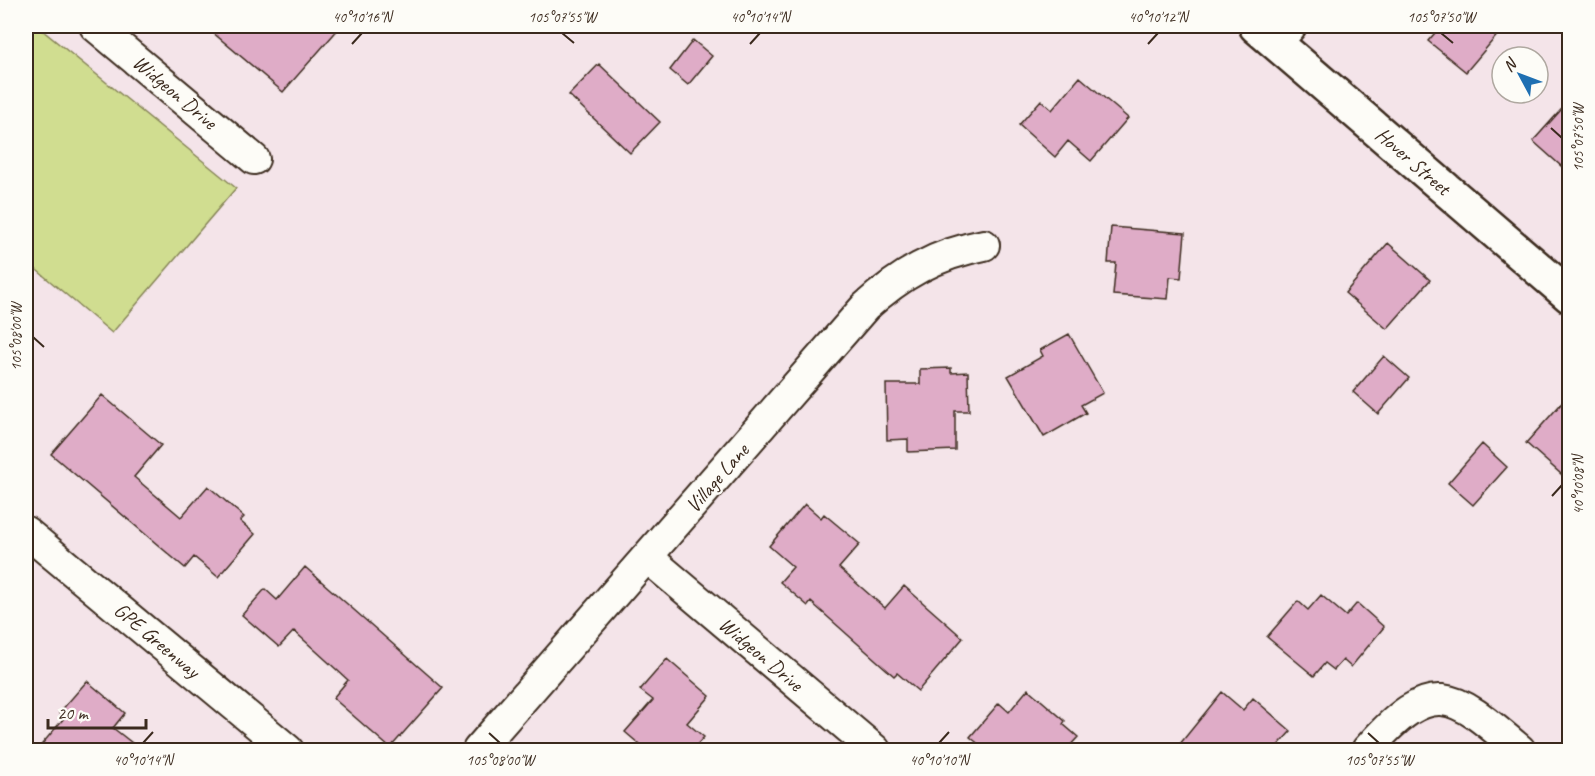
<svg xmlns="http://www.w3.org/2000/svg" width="1595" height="776" viewBox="0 0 1595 776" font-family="Caveat,sans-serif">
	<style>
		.green { fill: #d0dd90; stroke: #868457; stroke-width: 1.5 }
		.building { fill: #dfacc7; stroke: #3b2a1e; stroke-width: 1.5 }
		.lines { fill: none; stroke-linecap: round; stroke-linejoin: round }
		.street-casing { stroke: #3b2a1e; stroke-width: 34 }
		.secondary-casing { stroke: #3b2a1e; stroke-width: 38 }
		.street { stroke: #fdfcf7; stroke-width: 30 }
		.secondary { stroke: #fdfcf7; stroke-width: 33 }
		.ticks { fill: none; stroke: #3b2a1e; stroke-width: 2 }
		.labels { text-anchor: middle; stroke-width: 4.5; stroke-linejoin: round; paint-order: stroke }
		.street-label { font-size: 21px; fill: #3b2a1e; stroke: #fdfcf7 }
		.neatline { fill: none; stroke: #3b2a1e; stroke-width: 2 }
		.ticks-label { font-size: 15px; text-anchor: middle; fill: #3b2a1e }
	</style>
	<rect width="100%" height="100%" fill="#f4e4e9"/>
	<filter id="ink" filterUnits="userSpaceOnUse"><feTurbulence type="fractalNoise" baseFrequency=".0167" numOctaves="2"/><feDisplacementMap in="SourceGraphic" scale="12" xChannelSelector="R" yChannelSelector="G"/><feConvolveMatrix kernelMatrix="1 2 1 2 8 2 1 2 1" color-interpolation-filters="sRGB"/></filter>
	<g filter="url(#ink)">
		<!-- green -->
		<path class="green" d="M 26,26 L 37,26 L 236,188 L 112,333 L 26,261 Z"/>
		<!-- building -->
		<path class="building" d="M 205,26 L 341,26 L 283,92 Z
			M 1441,26 L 1505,26 L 1466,72 L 1428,41 Z
			M 693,40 L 712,56 L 688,85 L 670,70 Z
			M 599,64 L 660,122 L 630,153 L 569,95 Z
			M 1080,77 L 1128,118 L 1091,161 L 1068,141 L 1055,157 L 1019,125 L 1041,100 L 1052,110 Z
			M 1569,101 L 1569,173 L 1533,141 Z
			M 1111,227 L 1185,233 L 1181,278 L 1170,277 L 1168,299 L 1113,295 L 1116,263 L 1108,263 Z
			M 1388,243 L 1430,280 L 1387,329 L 1345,293 Z
			M 1069,334 L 1103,393 L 1081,405 L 1086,413 L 1044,437 L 1008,376 L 1043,356 L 1040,350 Z
			M 1384,356 L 1409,378 L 1378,414 L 1353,392 Z
			M 951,368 L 951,373 L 968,372 L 969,411 L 955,411 L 955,450 L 908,452 L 908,439 L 887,440 L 886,384 L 920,384 L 920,369 Z
			M 102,395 L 161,445 L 134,477 L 181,517 L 208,486 L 244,517 L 240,521 L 255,534 L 218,577 L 194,557 L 185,568 L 51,454 Z
			M 1569,395 L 1569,481 L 1526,443 Z
			M 1482,444 L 1507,467 L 1473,505 L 1448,483 Z
			M 805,504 L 821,518 L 824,514 L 860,544 L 839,568 L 885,608 L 904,586 L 963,638 L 918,691 L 897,673 L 894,676 L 811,602 L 808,606 L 780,582 L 793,567 L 769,546 Z
			M 305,567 L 443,688 L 390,748 L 333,698 L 348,680 L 294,631 L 279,647 L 242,615 L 265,589 L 277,600 Z
			M 1321,595 L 1346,616 L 1357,603 L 1384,627 L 1351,667 L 1343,660 L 1334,670 L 1325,663 L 1314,676 L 1267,637 L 1298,601 L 1308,610 Z
			M 667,659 L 710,696 L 687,723 L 704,737 L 692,750 L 646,750 L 625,732 L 653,700 L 640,690 Z
			M 87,681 L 125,713 L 113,728 L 141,750 L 37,750 L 65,717 L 59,713 Z
			M 1028,689 L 1065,721 L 1063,724 L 1078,737 L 1066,750 L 986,750 L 970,737 L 999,703 L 1009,712 Z
			M 1222,692 L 1243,710 L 1253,698 L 1291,731 L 1274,750 L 1175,750 Z"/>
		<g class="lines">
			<defs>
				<path id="street" d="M 95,26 L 254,159
					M 1276,43 L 1291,26
					M 26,532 L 288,750
					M 647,557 L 875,750
					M 478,750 L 865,307 C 900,275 936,254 984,245
					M 1367,750 C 1433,674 1453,693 1520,750"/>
				<path id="secondary" d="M 1256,26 L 1570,296"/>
			</defs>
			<!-- street casing -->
			<use href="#street" class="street-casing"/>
			<!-- secondary casing -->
			<use href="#secondary" class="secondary-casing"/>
			<!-- street -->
			<use href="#street" class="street"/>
			<!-- secondary -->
			<use href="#secondary" class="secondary"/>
		</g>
	</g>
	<!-- ticks -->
	<path class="ticks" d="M 562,33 L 574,43M 1441,33 L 1453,43M 352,44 L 362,33M 750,44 L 760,33M 1148,44 L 1158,33M 1551,128 L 1562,138M 33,337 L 44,347M 1552,496 L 1562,485M 489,733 L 500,743M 1368,733 L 1379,743M 143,743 L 153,732M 939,743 L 949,732"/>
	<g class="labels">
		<!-- street labels -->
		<g class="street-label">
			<text transform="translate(175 92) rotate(40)" y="7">Widgeon Drive</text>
			<text transform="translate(1413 161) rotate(41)" y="7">Hover Street</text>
			<text transform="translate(717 478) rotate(-49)" y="7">Village Lane</text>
			<text transform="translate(157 640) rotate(40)" y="7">GPE Greenway</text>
			<text transform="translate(761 654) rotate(40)" y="7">Widgeon Drive</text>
		</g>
	</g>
	<!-- margin -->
	<rect width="1595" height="776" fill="none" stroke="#fdfcf7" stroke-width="66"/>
	<!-- north arrow -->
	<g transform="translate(1520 75) rotate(311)"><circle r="28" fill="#fdfcf7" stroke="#afa8a0" stroke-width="1.5"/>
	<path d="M0-4.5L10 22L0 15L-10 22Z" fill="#1f6fb2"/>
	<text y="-9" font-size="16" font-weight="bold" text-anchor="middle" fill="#3b2a1e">N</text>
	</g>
	<!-- scale -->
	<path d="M48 719v9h98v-9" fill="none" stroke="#3b2a1e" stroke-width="3"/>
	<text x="57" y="719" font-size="18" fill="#3b2a1e" stroke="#fdfcf7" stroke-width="4.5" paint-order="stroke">20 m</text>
	<rect x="33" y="33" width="1529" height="710" class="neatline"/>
	<g class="ticks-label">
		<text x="362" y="22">40°10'16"N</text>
		<text x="562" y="22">105°07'55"W</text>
		<text x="760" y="22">40°10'14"N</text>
		<text x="1158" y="22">40°10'12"N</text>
		<text x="1441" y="22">105°07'50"W</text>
		<text transform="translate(1578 138) rotate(-90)" y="5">105°07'50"W</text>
		<text transform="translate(16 337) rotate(-90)" y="5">105°08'00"W</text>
		<text transform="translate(1578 485) rotate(-90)" y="5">40°10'08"N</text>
		<text x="143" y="765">40°10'14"N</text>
		<text x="500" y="765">105°08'00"W</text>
		<text x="939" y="765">40°10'10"N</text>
		<text x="1379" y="765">105°07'55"W</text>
	</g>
</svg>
